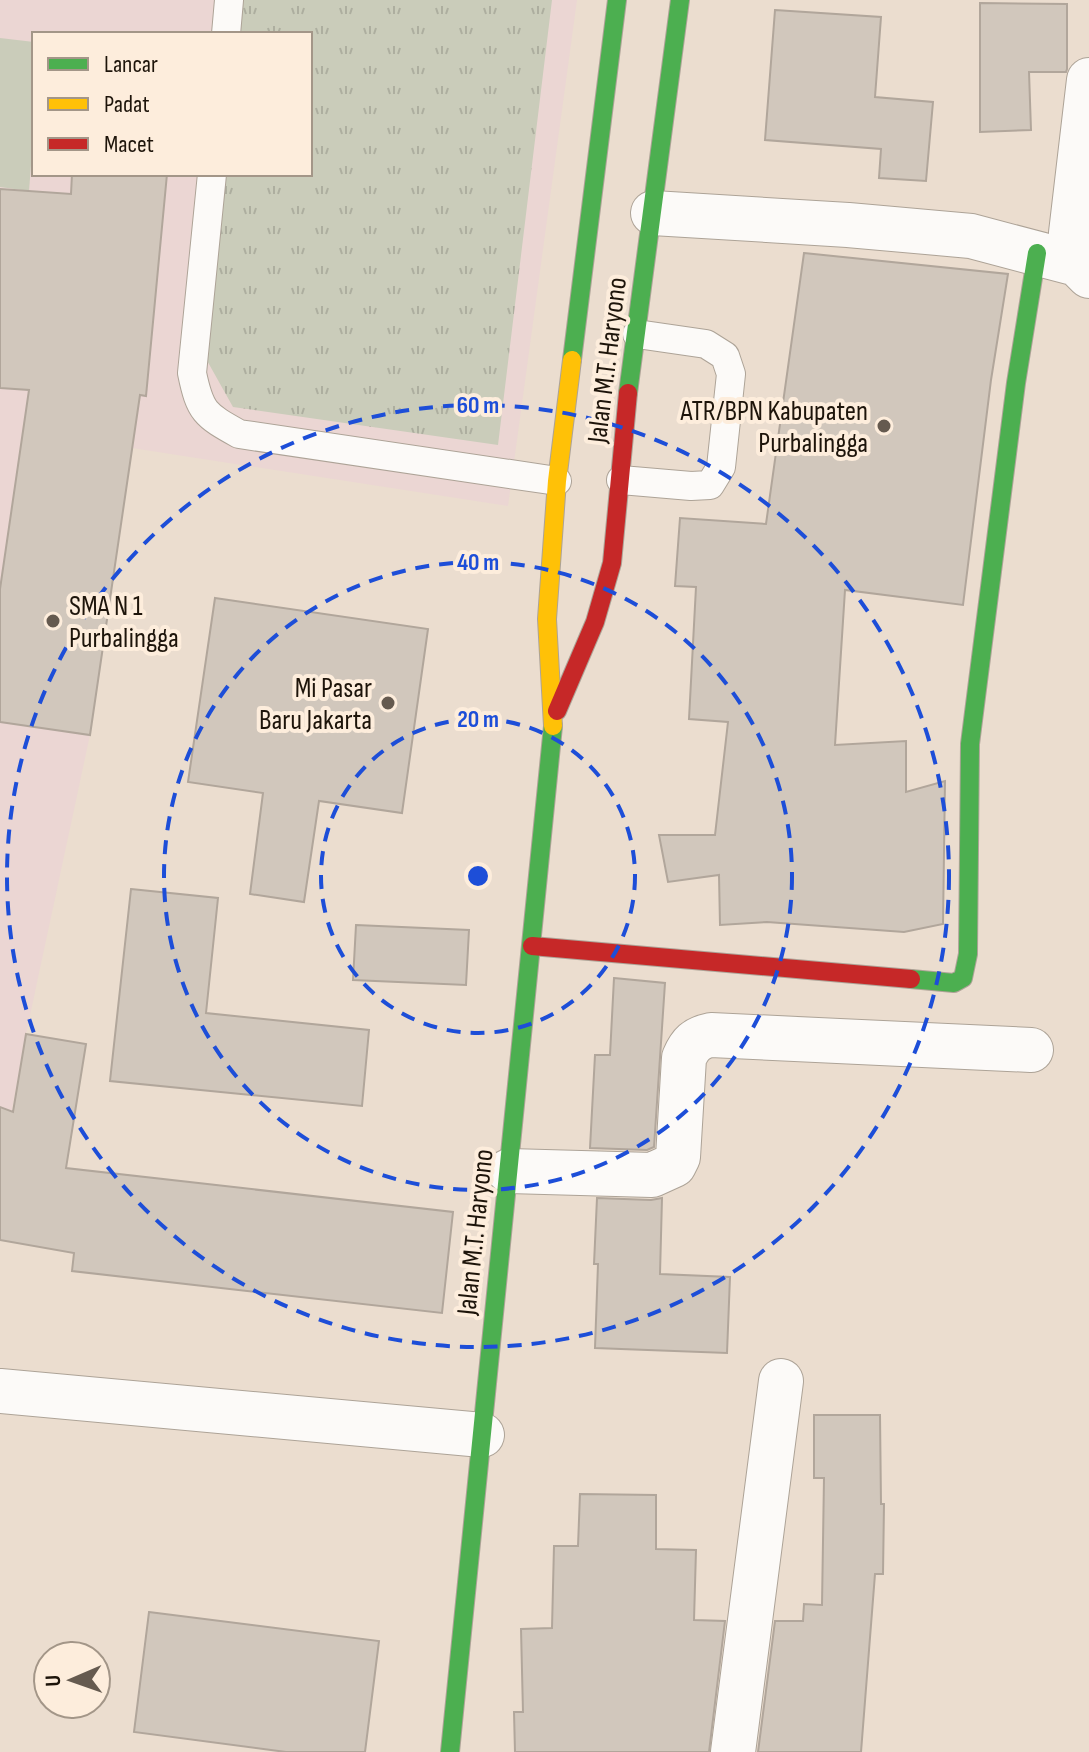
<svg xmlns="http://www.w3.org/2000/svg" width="1089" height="1752" viewBox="0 0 1089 1752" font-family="'Sofia Sans Condensed',sans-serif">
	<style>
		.education { fill: #ebd6d3; fill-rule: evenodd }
		.grass { fill: url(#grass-tufts) }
		.park { fill: #caccba }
		.building { fill: #d1c7bc; stroke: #b1a69b; stroke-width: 2 }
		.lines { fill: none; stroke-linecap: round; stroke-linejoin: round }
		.lane-casing { stroke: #ada397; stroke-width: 30 }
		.street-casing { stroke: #ada397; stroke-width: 46 }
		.fast-casing { stroke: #ada397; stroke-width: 20 }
		.slow-casing { stroke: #ada397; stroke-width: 20 }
		.jam-casing { stroke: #ada397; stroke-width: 20 }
		.lane { stroke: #fcfaf8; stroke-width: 28 }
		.street { stroke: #fcfaf8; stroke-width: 44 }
		.fast { stroke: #4caf50; stroke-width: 18 }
		.slow { stroke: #ffc107; stroke-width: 18 }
		.jam { stroke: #c62828; stroke-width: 18 }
		.ring { fill: none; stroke: #1d4ed8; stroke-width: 4; stroke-dasharray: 14 10 }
		.poi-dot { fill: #655a4f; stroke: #fdeddc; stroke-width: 3 }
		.labels { text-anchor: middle; stroke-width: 8; stroke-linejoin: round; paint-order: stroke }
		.street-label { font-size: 28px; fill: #1d140a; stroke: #fdeddc }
		.poi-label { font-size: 28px; fill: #1d140a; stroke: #fdeddc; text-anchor: end }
		.centre { fill: #1d4ed8; stroke: #fdeddc; stroke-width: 4 }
		.ring-label { font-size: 24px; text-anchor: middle; font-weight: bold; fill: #1d4ed8; stroke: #fdeddc; stroke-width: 8; stroke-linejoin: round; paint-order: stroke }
	</style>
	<defs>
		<pattern id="grass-tufts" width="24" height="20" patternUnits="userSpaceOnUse" patternTransform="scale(2)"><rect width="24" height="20" fill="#caccba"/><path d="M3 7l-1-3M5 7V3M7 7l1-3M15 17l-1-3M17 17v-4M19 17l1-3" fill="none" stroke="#adae9f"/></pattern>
	</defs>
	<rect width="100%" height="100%" fill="#ebddcf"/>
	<!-- education -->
	<path class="education" d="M 0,0 L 577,0 L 508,506 L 132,448 L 90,735 L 26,1034 L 0,1174 ZM 34,34 L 310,34 L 310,174 L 34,174 Z"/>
	<!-- grass -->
	<path class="grass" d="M 240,0 L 552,0 L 498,445 L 233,407 L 205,357 L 223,174 L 310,174 L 310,34 L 237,34 Z"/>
	<!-- park -->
	<path class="park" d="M 0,38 L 34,42 L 34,126 L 29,191 L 0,187 Z"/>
	<!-- building -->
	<path class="building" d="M 980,3 L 1067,4 L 1067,69 L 1066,72 L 1029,72 L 1031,130 L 980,132 Z
		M 775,10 L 881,17 L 875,97 L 933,102 L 926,181 L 879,178 L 881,149 L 765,140 Z
		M 72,174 L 167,174 L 146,396 L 140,395 L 90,735 L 0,722 L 0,589 L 29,390 L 0,388 L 0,189 L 71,194 Z
		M 804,253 L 1008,274 L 991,380 L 963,605 L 845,590 L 835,745 L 906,741 L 906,792 L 945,781 L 943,924 L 904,932 L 767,922 L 720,925 L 719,875 L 668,882 L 659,835 L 715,835 L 728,722 L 689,719 L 696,587 L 675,586 L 680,518 L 766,524 Z
		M 215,598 L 428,629 L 402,813 L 319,801 L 304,902 L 250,894 L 263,793 L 188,782 Z
		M 131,889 L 218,898 L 206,1013 L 369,1030 L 362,1106 L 110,1081 Z
		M 356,925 L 469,930 L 466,985 L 353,980 Z
		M 614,978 L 665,983 L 654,1147 L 647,1150 L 590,1148 L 595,1055 L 610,1055 Z
		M 26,1034 L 86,1044 L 66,1168 L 453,1212 L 442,1313 L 72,1271 L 74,1253 L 0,1240 L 0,1107 L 13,1112 Z
		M 597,1198 L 651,1200 L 662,1198 L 660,1274 L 730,1277 L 727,1353 L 595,1348 L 598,1264 L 594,1264 Z
		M 814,1415 L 880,1415 L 881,1504 L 884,1504 L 883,1574 L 875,1574 L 861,1752 L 758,1752 L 775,1621 L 803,1621 L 804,1604 L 822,1605 L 824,1478 L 814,1478 Z
		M 580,1494 L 656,1495 L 656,1549 L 696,1550 L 694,1620 L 725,1621 L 709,1752 L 515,1752 L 514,1712 L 523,1712 L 521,1629 L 552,1628 L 554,1546 L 578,1546 Z
		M 149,1612 L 379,1641 L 365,1752 L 286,1752 L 134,1732 Z"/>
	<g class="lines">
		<defs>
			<path id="lane" d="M 226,34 L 229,0
				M 212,174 L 192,373 C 200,412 205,415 239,434 L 557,481
				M 621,480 L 691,486 L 710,485 L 721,467 L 731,374 L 725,356 L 706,344 L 637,334"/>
			<path id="street" d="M 1089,80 L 1071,233 L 1077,264 L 1089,276
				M 653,213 L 848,225 L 971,236 L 1077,264
				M 509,1171 L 652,1175 L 674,1165 L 678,1157 L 684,1058 C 690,1044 696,1038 711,1035 L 1031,1050
				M 0,1391 L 482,1435
				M 733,1752 L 781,1381"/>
			<path id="fast" d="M 572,360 L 617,0
				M 628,393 L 680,0
				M 911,979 L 954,983 L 963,978 L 968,954 L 970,744 L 1016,383 L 1037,253
				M 450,1752 L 553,726"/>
			<path id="slow" d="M 553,726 L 547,619 L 557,481 L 572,360"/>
			<path id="jam" d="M 557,711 L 595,622 L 612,563 L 628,393
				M 532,946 L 911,979"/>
		</defs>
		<!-- lane casing -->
		<use href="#lane" class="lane-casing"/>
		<!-- street casing -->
		<use href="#street" class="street-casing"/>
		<!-- fast casing -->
		<use href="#fast" class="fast-casing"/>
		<!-- slow casing -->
		<use href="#slow" class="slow-casing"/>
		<!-- jam casing -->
		<use href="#jam" class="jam-casing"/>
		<!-- lane -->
		<use href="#lane" class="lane"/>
		<!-- street -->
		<use href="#street" class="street"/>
		<!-- fast -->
		<use href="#fast" class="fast"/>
		<!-- slow -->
		<use href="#slow" class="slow"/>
		<!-- jam -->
		<use href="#jam" class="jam"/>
	</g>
	<!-- distance rings -->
	<g class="ring">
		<circle cx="478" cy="876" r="157"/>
		<circle cx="478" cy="876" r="314"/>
		<circle cx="478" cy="876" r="471"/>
	</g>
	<!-- markers -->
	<g class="poi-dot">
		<circle cx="884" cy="426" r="8"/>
		<circle cx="53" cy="621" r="8"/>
		<circle cx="388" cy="703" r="8"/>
	</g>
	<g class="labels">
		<!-- street labels -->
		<g class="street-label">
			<text transform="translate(606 360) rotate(-83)" y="10">Jalan M.T. Haryono</text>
			<text transform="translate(474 1232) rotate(-84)" y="10">Jalan M.T. Haryono</text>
		</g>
		<!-- poi labels -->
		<g class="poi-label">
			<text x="868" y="420">ATR/BPN Kabupaten<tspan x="868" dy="32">Purbalingga</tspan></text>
			<text x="69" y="615" text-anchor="start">SMA N 1<tspan x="69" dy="32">Purbalingga</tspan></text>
			<text x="372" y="697">Mi Pasar<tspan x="372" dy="32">Baru Jakarta</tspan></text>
		</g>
	</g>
	<circle cx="478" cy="876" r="12" class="centre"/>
	<g class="ring-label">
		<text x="478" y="413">60 m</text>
		<text x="478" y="570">40 m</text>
		<text x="478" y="727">20 m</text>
	</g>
	<!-- legend -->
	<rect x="32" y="32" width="280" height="144" fill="#fdeddc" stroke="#a39688" stroke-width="2"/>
	<rect x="48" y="58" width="40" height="12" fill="#4caf50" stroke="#a39688" stroke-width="2"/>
	<text x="104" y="72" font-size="24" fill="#1d140a">Lancar</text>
	<rect x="48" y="98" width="40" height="12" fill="#ffc107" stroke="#a39688" stroke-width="2"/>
	<text x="104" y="112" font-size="24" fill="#1d140a">Padat</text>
	<rect x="48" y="138" width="40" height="12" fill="#c62828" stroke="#a39688" stroke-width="2"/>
	<text x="104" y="152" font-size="24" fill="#1d140a">Macet</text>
	<!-- north arrow -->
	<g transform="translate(72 1680) rotate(268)"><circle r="38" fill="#fdeddc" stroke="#a39688" stroke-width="2"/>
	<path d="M0-6L14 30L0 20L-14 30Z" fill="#655a4f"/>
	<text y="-12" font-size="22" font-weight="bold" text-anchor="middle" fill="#1d140a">U</text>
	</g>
</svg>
